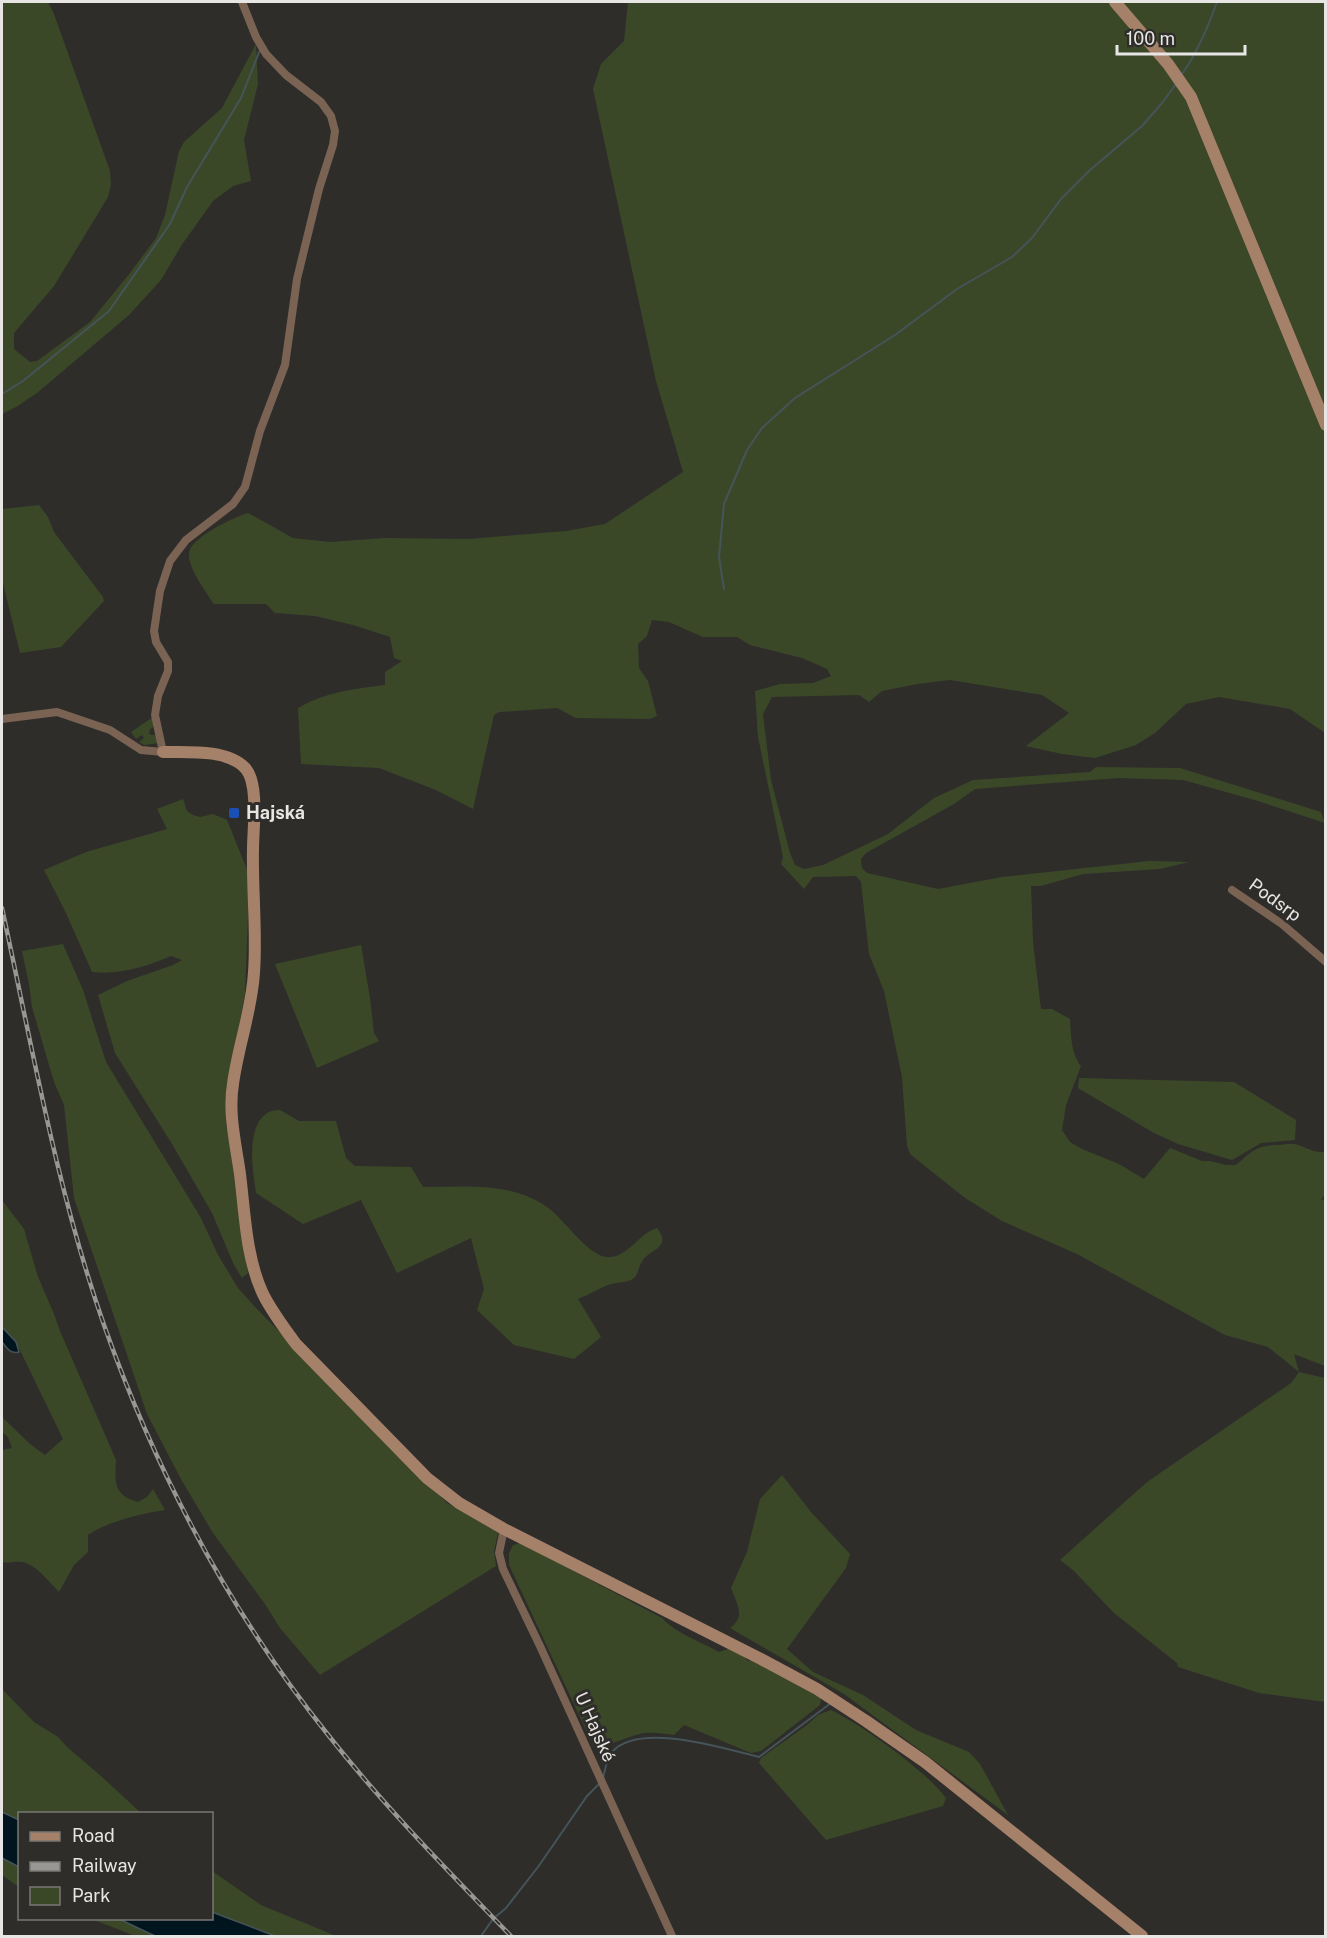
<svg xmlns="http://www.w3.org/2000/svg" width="1327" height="1938" viewBox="0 0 1327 1938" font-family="'Public Sans',sans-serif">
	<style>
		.green { fill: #3b4828 }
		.water { fill: #00151d; stroke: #455459; stroke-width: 1.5 }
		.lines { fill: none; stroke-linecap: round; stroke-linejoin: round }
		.stream { stroke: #455459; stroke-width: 2 }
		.street { stroke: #7b6354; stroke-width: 8 }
		.secondary { stroke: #a6816a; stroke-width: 12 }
		.rail-casing { stroke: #989794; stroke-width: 4.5 }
		.rail { stroke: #2e2d2a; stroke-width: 2; stroke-dasharray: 7; stroke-linecap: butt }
		.transit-dot { fill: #1a4fb4; stroke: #2e2d2a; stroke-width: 2 }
		.labels { text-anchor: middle; stroke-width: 6; stroke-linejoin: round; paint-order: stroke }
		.poi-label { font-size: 18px; font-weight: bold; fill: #e7e6e4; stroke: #2e2d2a; text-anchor: start }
		.street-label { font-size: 18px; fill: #e7e6e4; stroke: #2e2d2a }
	</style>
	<rect width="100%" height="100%" fill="#2e2d2a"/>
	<!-- green -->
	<path class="green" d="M 2,2 L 48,2 L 54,14 L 110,171 L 111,184 L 108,197 L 54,286 L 14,333 L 14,349 L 30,362 L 37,361 L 90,322 L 130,273 L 156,238 L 165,215 L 179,151 L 184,142 L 222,108 L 256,44 L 258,84 L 244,140 L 251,181 L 233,186 L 213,201 L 181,246 L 161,280 L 129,315 L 37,393 L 16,407 L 2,414 Z
		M 628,2 L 1325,2 L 1325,733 L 1290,709 L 1219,697 L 1186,704 L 1155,733 L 1136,745 L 1095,758 L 1062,754 L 1026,746 L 1069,713 L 1042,695 L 950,680 L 917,684 L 882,691 L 869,702 L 859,695 L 772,697 L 763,714 L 771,780 L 790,853 L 795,865 L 804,869 L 823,865 L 888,834 L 934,798 L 973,780 L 1090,772 L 1096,767 L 1180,768 L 1321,812 L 1325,823 L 1258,801 L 1183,780 L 1119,778 L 975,789 L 954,804 L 866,853 L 861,859 L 862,868 L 867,873 L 938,889 L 1002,877 L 1149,861 L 1189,862 L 1160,869 L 1083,874 L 1041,886 L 1031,886 L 1033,942 L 1041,1009 L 1052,1009 L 1070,1019 C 1071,1034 1071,1054 1081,1066 L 1066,1105 L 1062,1130 L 1070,1142 L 1082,1149 L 1119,1164 L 1144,1179 L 1170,1148 L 1202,1161 L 1210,1161 L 1226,1165 L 1236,1165 C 1252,1151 1257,1145 1278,1145 C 1283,1145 1288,1143 1293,1144 C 1305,1145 1310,1153 1325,1152 L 1325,1194 L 1321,1200 L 1325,1199 L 1325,1366 L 1294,1354 L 1299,1372 L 1325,1378 L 1325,1702 L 1259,1693 L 1178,1667 L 1177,1663 L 1114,1613 L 1073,1570 L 1060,1560 L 1147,1482 L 1291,1383 L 1299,1372 L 1268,1347 L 1225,1335 L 1077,1254 L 1002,1221 L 965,1198 L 910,1154 L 907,1146 L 902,1077 L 884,991 L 869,954 L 861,882 L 856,876 L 813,877 L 804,889 L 781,864 L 783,857 L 758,737 L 755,691 L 780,684 L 813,683 L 831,676 L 827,669 L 802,658 L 750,645 L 737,637 L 703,637 L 669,622 L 652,620 L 647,636 L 638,644 L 639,668 L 648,681 L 657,716 L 650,719 L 576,718 L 557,708 L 499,712 L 494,715 L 473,809 L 436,790 L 379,768 L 301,764 L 298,708 C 326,692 353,689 385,685 L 385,672 L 402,661 L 394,658 L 390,637 L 353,625 L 315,616 L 275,613 L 266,604 L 214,604 C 206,592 188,568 189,554 C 189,538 234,517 248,513 L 293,538 L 330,542 L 384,538 L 469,539 L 566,531 L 605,524 L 683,472 L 656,381 L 593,89 L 601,64 L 624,41 Z
		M 39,505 L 48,517 L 54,532 L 103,597 L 104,601 L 61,647 L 20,653 L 2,579 L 2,509 Z
		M 153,717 L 155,726 L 150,729 L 149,733 L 151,735 L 155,735 L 160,743 L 144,745 L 139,742 L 144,738 L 142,735 L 136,739 L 131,732 Z
		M 183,799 L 187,811 L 193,815 L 200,817 L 213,814 L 227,820 L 248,872 L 249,890 L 245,994 L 226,1099 L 226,1124 L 238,1192 L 242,1237 L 248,1273 L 242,1278 L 234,1265 L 212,1213 L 172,1144 L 115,1053 L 98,995 L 127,981 L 173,965 L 182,960 L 171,956 C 145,967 120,975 92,972 L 66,913 L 44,870 L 86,852 L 167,829 L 157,809 Z
		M 63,944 L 83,990 L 106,1062 L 201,1218 L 218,1255 L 238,1288 L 257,1309 L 447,1503 L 493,1526 L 498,1533 L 494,1551 L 496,1566 L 320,1675 L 280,1628 L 265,1604 L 213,1533 L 182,1481 L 147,1414 L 74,1198 L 64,1105 L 54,1082 L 32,1007 L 29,984 L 22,951 Z
		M 361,945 L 370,998 L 374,1033 L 379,1041 L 317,1068 L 275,964 Z
		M 1079,1078 L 1234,1082 L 1296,1120 L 1295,1140 L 1261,1143 L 1232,1160 L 1178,1144 L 1154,1133 L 1078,1088 Z
		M 280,1110 L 299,1121 L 336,1121 L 346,1158 L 355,1166 L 411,1167 L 423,1187 C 465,1187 508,1182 544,1205 C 564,1217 589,1260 611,1257 C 629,1255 640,1233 657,1228 C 672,1248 652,1248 643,1260 C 637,1267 640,1275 631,1280 C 624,1283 615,1282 608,1285 C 598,1289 588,1295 578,1299 L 601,1337 L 574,1359 L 514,1345 L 477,1310 L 484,1289 L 471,1238 L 397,1273 L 361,1200 L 303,1224 L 256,1193 C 253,1172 245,1128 267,1113 C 270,1111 275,1110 280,1110 Z
		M 2,1200 L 24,1229 L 38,1277 L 54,1314 L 60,1331 L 116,1460 C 115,1482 113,1495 138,1502 L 147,1497 L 153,1489 L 165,1510 C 143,1513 106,1522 88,1535 L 88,1552 L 74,1565 L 59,1592 C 50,1583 38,1567 26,1563 C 17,1560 9,1564 2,1562 L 2,1450 L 12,1448 L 8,1437 L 2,1432 L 2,1417 L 30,1444 L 45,1455 L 63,1439 L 16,1342 L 2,1327 Z
		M 782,1475 L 811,1512 L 850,1554 L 846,1568 L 787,1649 L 813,1672 L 863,1695 L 916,1730 L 969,1752 L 980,1764 L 1008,1815 L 844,1694 L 730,1628 C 746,1616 737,1605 731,1588 L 747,1552 L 760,1499 Z
		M 521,1543 L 662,1618 C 678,1635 700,1641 719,1652 L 731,1648 L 744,1656 L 748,1661 L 754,1659 L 821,1698 L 820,1705 L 761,1751 L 751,1753 L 684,1725 L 674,1735 C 665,1734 654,1732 645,1733 C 632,1734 603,1749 594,1747 L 509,1565 L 509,1553 L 513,1545 Z
		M 2,1689 L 34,1722 L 58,1737 L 67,1747 L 101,1776 L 141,1813 L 20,1814 L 19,1820 L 2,1812 Z
		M 831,1710 C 862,1725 926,1771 946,1798 L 943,1806 L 826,1840 L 759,1763 L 761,1758 L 807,1725 L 818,1715 Z
		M 2,1858 L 19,1867 L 19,1887 L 2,1875 Z
		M 212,1871 L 261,1905 L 336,1936 L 275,1936 L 212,1912 Z
		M 92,1919 L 119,1919 L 155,1936 L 135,1936 Z"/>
	<!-- water -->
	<path class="water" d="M 2,1327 L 16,1342 L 19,1352 C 10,1354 7,1348 2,1342 Z
		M 2,1812 L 19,1820 L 19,1867 L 2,1858 Z
		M 212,1912 L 275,1936 L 155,1936 L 119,1919 L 212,1918 Z"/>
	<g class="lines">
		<!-- stream -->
		<path class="stream" d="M 1182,74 C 1198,52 1208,27 1217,2
			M 2,394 L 23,381 L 109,311 L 170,224 L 187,187 L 241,98 L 260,50
			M 724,589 L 719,557 L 724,504 L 747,450 L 762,428 L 795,398 L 895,335 L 957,289 L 1012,257 L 1032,238 L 1061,199 L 1090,170 L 1142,126 L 1162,103 L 1176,84
			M 603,1778 C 605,1770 607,1757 612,1752 C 639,1721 725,1749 759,1757 L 831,1703
			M 481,1936 L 493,1919 L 506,1908 L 538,1867 L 587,1796 L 600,1783"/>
		<!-- street -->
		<path class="street" d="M 2,719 L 57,712 L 110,730 L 141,750 L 163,752 L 155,715 L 158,696 L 168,671 L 168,662 L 156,642 L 154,631 L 160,591 L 170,561 L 186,540 L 233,504 L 245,487 L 260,431 L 285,365 L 297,279 L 319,189 L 333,145 L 335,131 L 331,116 L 321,102 L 286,75 L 266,54 L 256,37 L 242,2
			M 1232,890 L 1282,924 L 1326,962
			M 504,1529 L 499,1553 L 503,1569 L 540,1646 L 672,1936"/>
		<!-- secondary -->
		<path class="secondary" d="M 1115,2 L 1168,64 L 1191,97 L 1326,425
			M 163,752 C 187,752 229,749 246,769 C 259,785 253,829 253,849 C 252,890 257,932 254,972 C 252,1010 238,1046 233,1084 C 228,1114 236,1145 240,1174 C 245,1214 246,1258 263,1294 C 272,1312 284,1328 296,1344 L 427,1478 L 459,1503 L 504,1529 L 761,1659 L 817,1689 L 866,1721 L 925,1762 L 1142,1936"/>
		<defs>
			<path id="rail" d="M 2,908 C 32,1046 57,1191 104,1325 C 156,1472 231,1614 329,1736 C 385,1807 448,1871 511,1936"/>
		</defs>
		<!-- rail casing -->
		<use href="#rail" class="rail-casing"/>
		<!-- rail -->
		<use href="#rail" class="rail"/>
	</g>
	<!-- markers -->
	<rect class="transit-dot" x="228" y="807" width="12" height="12" rx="3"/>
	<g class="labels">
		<!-- poi labels -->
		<g class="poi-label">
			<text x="246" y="819">Hajská</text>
		</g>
		<!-- street labels -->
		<g class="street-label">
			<text transform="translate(1275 900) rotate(36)" y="6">Podsrp</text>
			<text transform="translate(595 1727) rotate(66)" y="6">U Hajské</text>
		</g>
	</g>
	<!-- border -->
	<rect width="1327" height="1938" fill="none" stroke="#e7e6e4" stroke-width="6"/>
	<!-- legend -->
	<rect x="18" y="1812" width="195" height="108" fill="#2e2d2a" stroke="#787774" stroke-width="1.5"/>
	<rect x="30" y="1832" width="30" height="9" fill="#a6816a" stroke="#787774" stroke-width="1.5"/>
	<text x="72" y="1842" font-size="18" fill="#e7e6e4">Road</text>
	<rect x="30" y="1862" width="30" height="9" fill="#989794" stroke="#787774" stroke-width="1.5"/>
	<text x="72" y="1872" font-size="18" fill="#e7e6e4">Railway</text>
	<rect x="30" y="1887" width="30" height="18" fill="#3b4828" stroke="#787774" stroke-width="1.5"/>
	<text x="72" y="1902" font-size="18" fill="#e7e6e4">Park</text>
	<!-- scale -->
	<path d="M1117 45v9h128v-9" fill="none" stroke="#e7e6e4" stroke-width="3"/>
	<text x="1126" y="45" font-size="18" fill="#e7e6e4" stroke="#2e2d2a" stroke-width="4.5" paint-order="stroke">100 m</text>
</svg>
